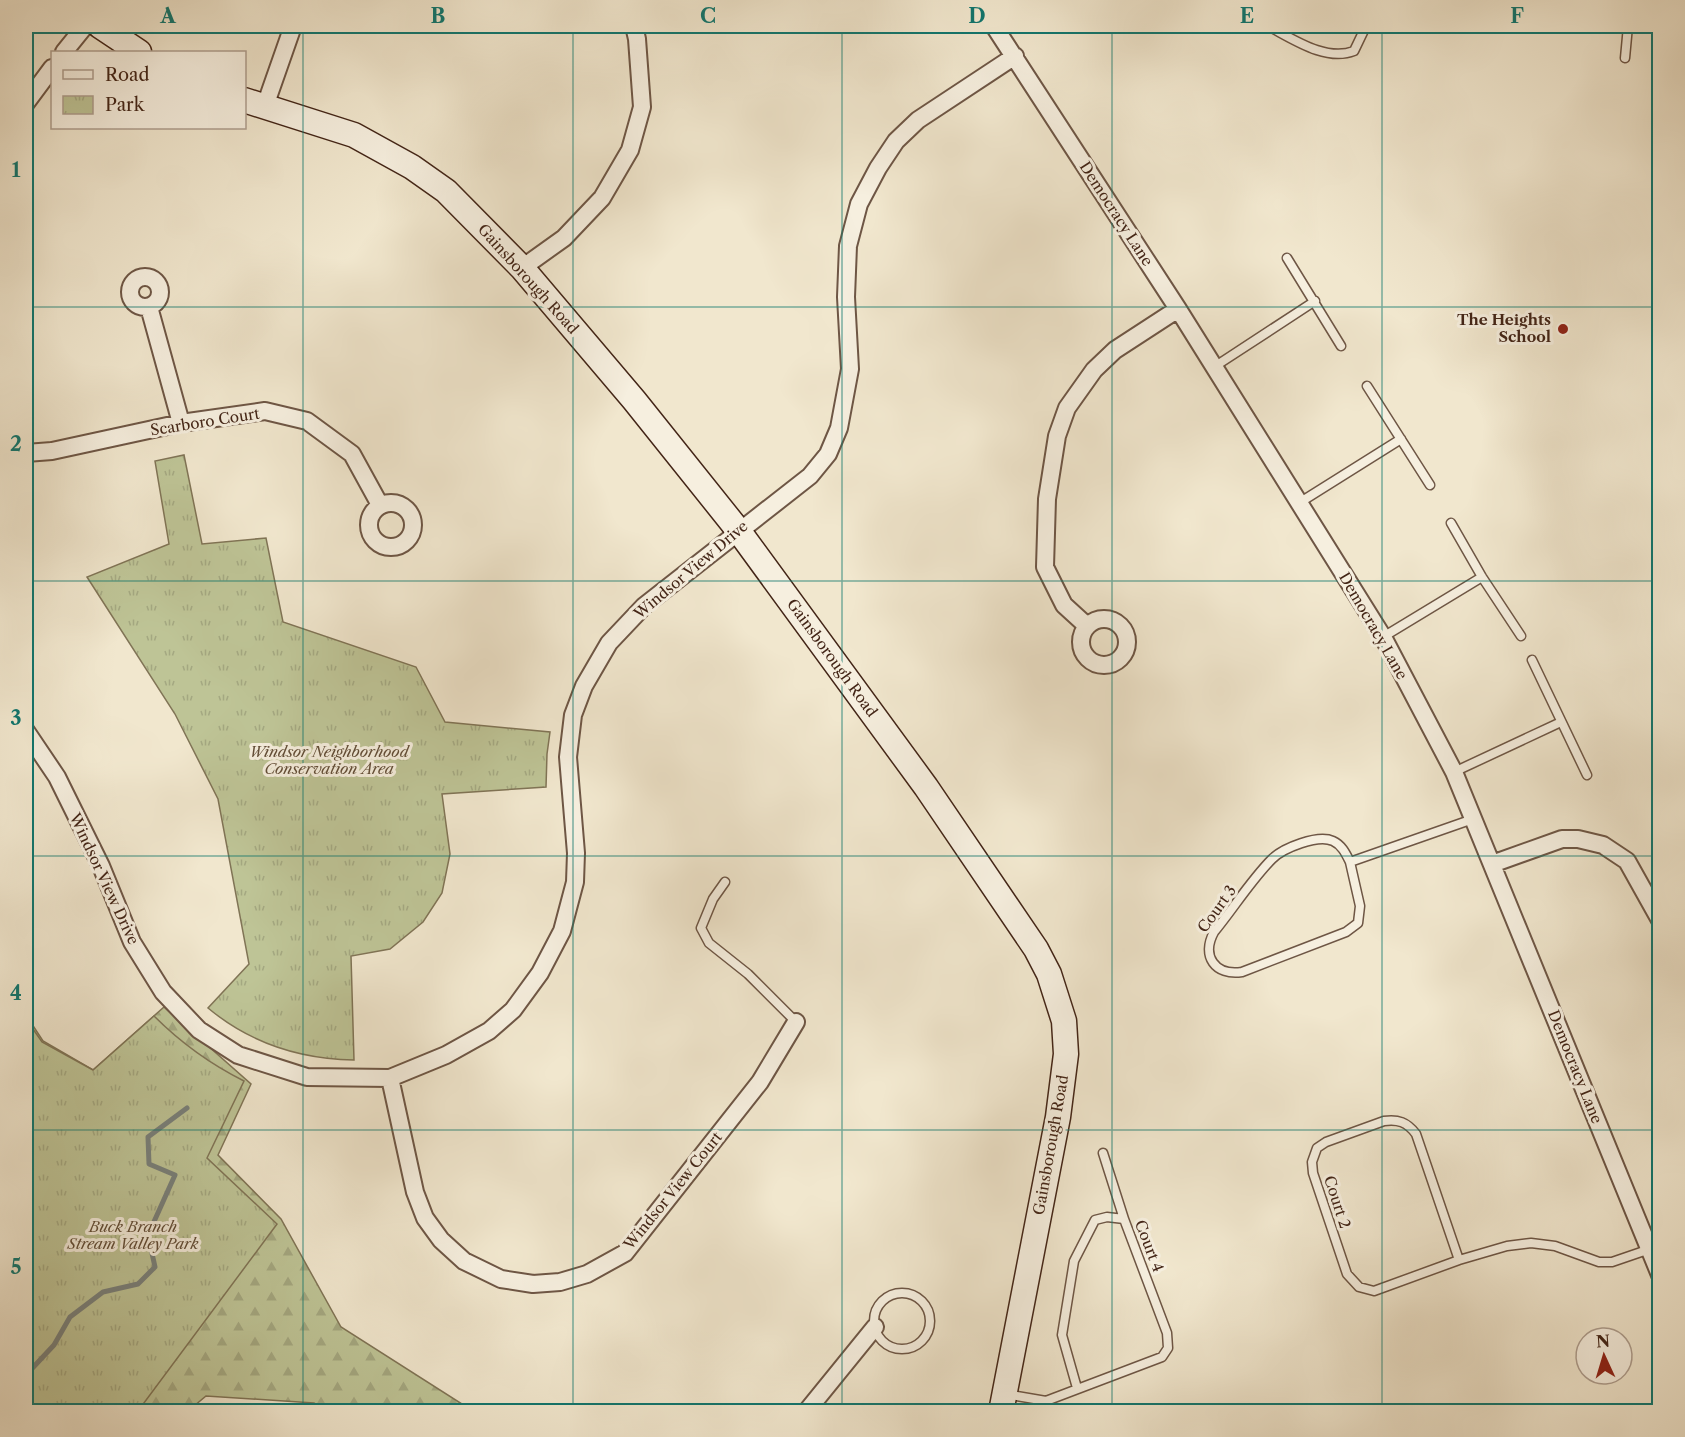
<svg xmlns="http://www.w3.org/2000/svg" width="1685" height="1437" viewBox="0 0 1685 1437" font-family="'Libre Caslon Text',serif">
	<style>
		.forest { fill: url(#forest-firs); stroke: #807456; stroke-width: 1.5 }
		.park { fill: url(#park-tufts); stroke: #807456; stroke-width: 1.5 }
		.lines { fill: none; stroke-linecap: round; stroke-linejoin: round }
		.stream { stroke: #79817c; stroke-width: 5 }
		.lane-casing { stroke: #6e5645; stroke-width: 11 }
		.street-casing { stroke: #6e5645; stroke-width: 20 }
		.secondary-casing { stroke: #432517; stroke-width: 27 }
		.lane { stroke: #f6efdf; stroke-width: 8 }
		.street { stroke: #f6efdf; stroke-width: 16 }
		.secondary { stroke: #f6efdf; stroke-width: 24 }
		.grid { fill: none; stroke: #0f766e; stroke-width: 1.5; stroke-opacity: 0.55 }
		.poi-dot { fill: #8f2418; stroke: #f6efdf; stroke-width: 2 }
		.labels { text-anchor: middle; stroke-width: 6; stroke-linejoin: round; paint-order: stroke }
		.street-label { font-size: 15px; fill: #432517; stroke: #f6efdf }
		.poi-label { font-size: 15px; font-weight: bold; fill: #432517; stroke: #f6efdf; text-anchor: end }
		.park-label { font-size: 15px; font-style: italic; fill: #624d37; stroke: #f6efdf }
		.neatline { fill: none; stroke: #0f766e; stroke-width: 2 }
		.grid-label { font-size: 20px; text-anchor: middle; font-weight: bold; fill: #0f766e }
	</style>
	<defs>
		<pattern id="forest-firs" width="22" height="20" patternUnits="userSpaceOnUse" patternTransform="scale(1.5)"><rect width="22" height="20" fill="#bec496"/><path d="M5 1l3.5 6h-7zM16 11l3.5 6h-7z" fill="#a4a881"/></pattern>
		<pattern id="park-tufts" width="24" height="20" patternUnits="userSpaceOnUse" patternTransform="scale(1.5)"><rect width="24" height="20" fill="#bec496"/><path d="M3 7l-1-3M5 7V3M7 7l1-3M15 17l-1-3M17 17v-4M19 17l1-3" fill="none" stroke="#a4a881"/></pattern>
	</defs>
	<rect width="100%" height="100%" fill="#f1e7ce"/>
	<filter id="stains"><feTurbulence type="fractalNoise" baseFrequency=".00333" numOctaves="4"/><feColorMatrix values="0 0 0 0 .2 0 0 0 0 .09 0 0 0 0 .02 0 0 0 .5 -.17"/></filter>
	<radialGradient id="worn" r=".72"><stop offset=".6" stop-color="#630" stop-opacity="0"/><stop offset="1" stop-color="#630" stop-opacity=".3"/></radialGradient>
	<!-- forest -->
	<path class="forest" d="M 164,1007 L 251,1084 L 218,1155 L 281,1219 L 341,1327 L 473,1411 L 326,1411 L 314,1403 L 206,1396 L 188,1411 L 26,1411 L 26,1015 L 43,1041 L 93,1070 Z"/>
	<!-- park -->
	<path class="park" d="M 184,455 L 202,544 L 266,538 L 283,622 L 416,667 L 445,722 L 550,732 L 547,754 L 546,787 L 442,794 L 450,854 L 442,893 L 423,922 L 390,949 L 351,956 L 354,1060 C 300,1059 250,1043 208,1008 L 249,964 L 218,799 L 175,714 L 87,577 L 169,544 L 155,461 Z
		M 154,1016 C 181,1043 210,1064 244,1081 L 207,1158 L 277,1224 L 138,1411 L 26,1411 L 26,1019 L 42,1042 L 93,1070 Z"/>
	<g class="lines">
		<!-- stream -->
		<path class="stream" d="M 26,1375 L 54,1345 L 70,1317 L 103,1292 L 138,1284 L 155,1267 L 148,1235 L 175,1175 L 149,1164 L 148,1137 L 187,1108"/>
		<defs>
			<path id="lane" d="M 1268,26 C 1293,39 1326,62 1354,51 L 1366,26
				M 1625,58 L 1628,26
				M 1287,258 L 1341,346
				M 1214,367 L 1315,301
				M 1367,386 L 1430,485
				M 1299,503 L 1401,439
				M 1451,523 L 1482,577 L 1521,636
				M 1383,637 L 1482,577
				M 1532,660 L 1587,775
				M 1454,772 L 1561,722
				M 1350,862 L 1360,906 L 1358,923 L 1346,932 L 1242,972 C 1215,976 1201,956 1214,932 C 1233,909 1251,880 1272,859 C 1283,848 1318,834 1333,841 C 1342,845 1346,854 1350,862 L 1473,819
				M 725,882 L 713,899 L 701,928 L 709,943 L 748,974 L 796,1022
				M 1103,1153 L 1124,1219
				M 1459,1260 L 1416,1134 C 1407,1122 1398,1119 1384,1121 L 1326,1142 L 1317,1148 L 1312,1162 L 1313,1173 L 1347,1274 L 1359,1287 L 1374,1291 L 1459,1260 L 1507,1246 L 1531,1243 L 1555,1246 L 1599,1262 L 1612,1262 L 1650,1249
				M874 1321a28 28 0 1 1 56 0a28 28 0 1 1-56 0Z
				M 1005,1394 L 1046,1401 L 1162,1357 L 1168,1348 L 1167,1333 L 1124,1219 L 1107,1217 L 1095,1220 L 1074,1261 L 1062,1335 L 1077,1388"/>
			<path id="street" d="M 994,26 L 1178,309 L 1383,637 L 1454,772 L 1660,1275
				M 64,52 L 85,26
				M 26,103 L 52,68
				M 265,106 L 293,26
				M 522,268 L 564,238 L 602,198 L 630,150 L 642,107 L 637,39 L 634,26
				M130 292a15 15 0 1 1 30 0a15 15 0 1 1-30 0Z
				M 149,307 L 181,423
				M 26,453 L 52,451 L 181,423 L 265,411 L 307,421 L 352,454 L 380,505
				M369 525a22 22 0 1 1 44 0a22 22 0 1 1-44 0Z
				M1081 642a23 23 0 1 1 46 0a23 23 0 1 1-46 0Z
				M 1087,626 L 1064,605 L 1045,567 L 1047,499 L 1057,436 L 1067,408 L 1094,370 L 1115,350 L 1178,309
				M 26,731 L 57,777 L 101,866 L 132,942 L 163,992 L 199,1030 L 238,1055 L 307,1077 L 390,1078 L 446,1055 L 489,1031 L 513,1010 L 540,973 L 562,931 L 575,882 L 576,853 L 568,757 L 573,715 L 584,686 L 609,643 L 644,606 L 810,476 L 828,454 L 839,428 L 850,369 L 846,297 L 848,246 L 859,204 L 878,168 L 896,141 L 918,120 L 1015,56
				M 1492,864 L 1562,839 L 1578,839 L 1603,845 L 1627,861 L 1660,920
				M 390,1078 L 415,1192 L 425,1218 L 441,1240 L 464,1261 L 501,1279 L 533,1284 L 560,1282 L 587,1274 L 625,1253 L 760,1082 L 796,1022
				M 806,1412 L 875,1327"/>
			<path id="secondary" d="M 100,26 L 139,52
				M 244,100 L 354,135 L 412,167 L 446,191 L 522,268 L 634,400 L 738,530 L 926,787 L 1036,949 L 1049,974 L 1064,1021 L 1066,1054 L 1058,1117 L 1001,1412"/>
		</defs>
		<!-- lane casing -->
		<use href="#lane" class="lane-casing"/>
		<!-- street casing -->
		<use href="#street" class="street-casing"/>
		<!-- secondary casing -->
		<use href="#secondary" class="secondary-casing"/>
		<!-- lane -->
		<use href="#lane" class="lane"/>
		<!-- street -->
		<use href="#street" class="street"/>
		<!-- secondary -->
		<use href="#secondary" class="secondary"/>
	</g>
	<!-- grid -->
	<path class="grid" d="M 303,26 L 303,1412M 573,26 L 573,1412M 842,26 L 842,1412M 1112,26 L 1112,1412M 1382,26 L 1382,1412M 26,307 L 1660,307M 26,581 L 1660,581M 26,856 L 1660,856M 26,1130 L 1660,1130"/>
	<!-- markers -->
	<circle class="poi-dot" cx="1563" cy="329" r="6"/>
	<g class="labels">
		<!-- street labels -->
		<g class="street-label">
			<text transform="translate(1116 214) rotate(57)" y="5">Democracy Lane</text>
			<text transform="translate(528 279) rotate(48)" y="5">Gainsborough Road</text>
			<text transform="translate(205 422) rotate(-9)" y="5">Scarboro Court</text>
			<text transform="translate(691 570) rotate(-40)" y="5">Windsor View Drive</text>
			<text transform="translate(1373 626) rotate(60)" y="5">Democracy Lane</text>
			<text transform="translate(832 658) rotate(54)" y="5">Gainsborough Road</text>
			<text transform="translate(104 879) rotate(65)" y="5">Windsor View Drive</text>
			<text transform="translate(1217 909) rotate(-54)" y="5">Court 3</text>
			<text transform="translate(1575 1067) rotate(68)" y="5">Democracy Lane</text>
			<text transform="translate(1051 1145) rotate(-80)" y="5">Gainsborough Road</text>
			<text transform="translate(673 1191) rotate(-51)" y="5">Windsor View Court</text>
			<text transform="translate(1337 1202) rotate(72)" y="5">Court 2</text>
			<text transform="translate(1149 1246) rotate(69)" y="5">Court 4</text>
		</g>
		<!-- poi labels -->
		<g class="poi-label">
			<text x="1551" y="325">The Heights<tspan x="1551" dy="17">School</tspan></text>
		</g>
		<!-- park labels -->
		<g class="park-label">
			<text x="329" y="757">Windsor Neighborhood<tspan x="329" dy="17">Conservation Area</tspan></text>
			<text x="133" y="1232">Buck Branch<tspan x="133" dy="17">Stream Valley Park</tspan></text>
		</g>
	</g>
	<!-- margin -->
	<rect width="1685" height="1437" fill="none" stroke="#f1e7ce" stroke-width="66"/>
	<!-- legend -->
	<rect x="51" y="51" width="195" height="78" fill="#f6efdf" stroke="#ae9e8f" stroke-width="1.5"/>
	<rect x="63" y="70" width="30" height="9" fill="#f6efdf" stroke="#ae9e8f" stroke-width="1.5"/>
	<text x="105" y="81" font-size="18" fill="#432517">Road</text>
	<rect x="63" y="96" width="30" height="18" fill="url(#park-tufts)" stroke="#ae9e8f" stroke-width="1.5"/>
	<text x="105" y="111" font-size="18" fill="#432517">Park</text>
	<!-- north arrow -->
	<g transform="translate(1604 1356) rotate(356)"><circle r="28" fill="#f6efdf" stroke="#ae9e8f" stroke-width="1.5"/>
	<path d="M0-4.5L10 22L0 15L-10 22Z" fill="#8f2418"/>
	<text y="-9" font-size="16" font-weight="bold" text-anchor="middle" fill="#432517">N</text>
	</g>
	<rect x="33" y="33" width="1619" height="1371" class="neatline"/>
	<g class="grid-label">
		<text x="168" y="23">A</text>
		<text x="438" y="23">B</text>
		<text x="708" y="23">C</text>
		<text x="977" y="23">D</text>
		<text x="1247" y="23">E</text>
		<text x="1517" y="23">F</text>
		<text x="16" y="177">1</text>
		<text x="16" y="451">2</text>
		<text x="16" y="725">3</text>
		<text x="16" y="1000">4</text>
		<text x="16" y="1274">5</text>
	</g>
	<rect width="100%" height="100%" filter="url(#stains)"/>
	<rect width="100%" height="100%" fill="url(#worn)"/>
</svg>
